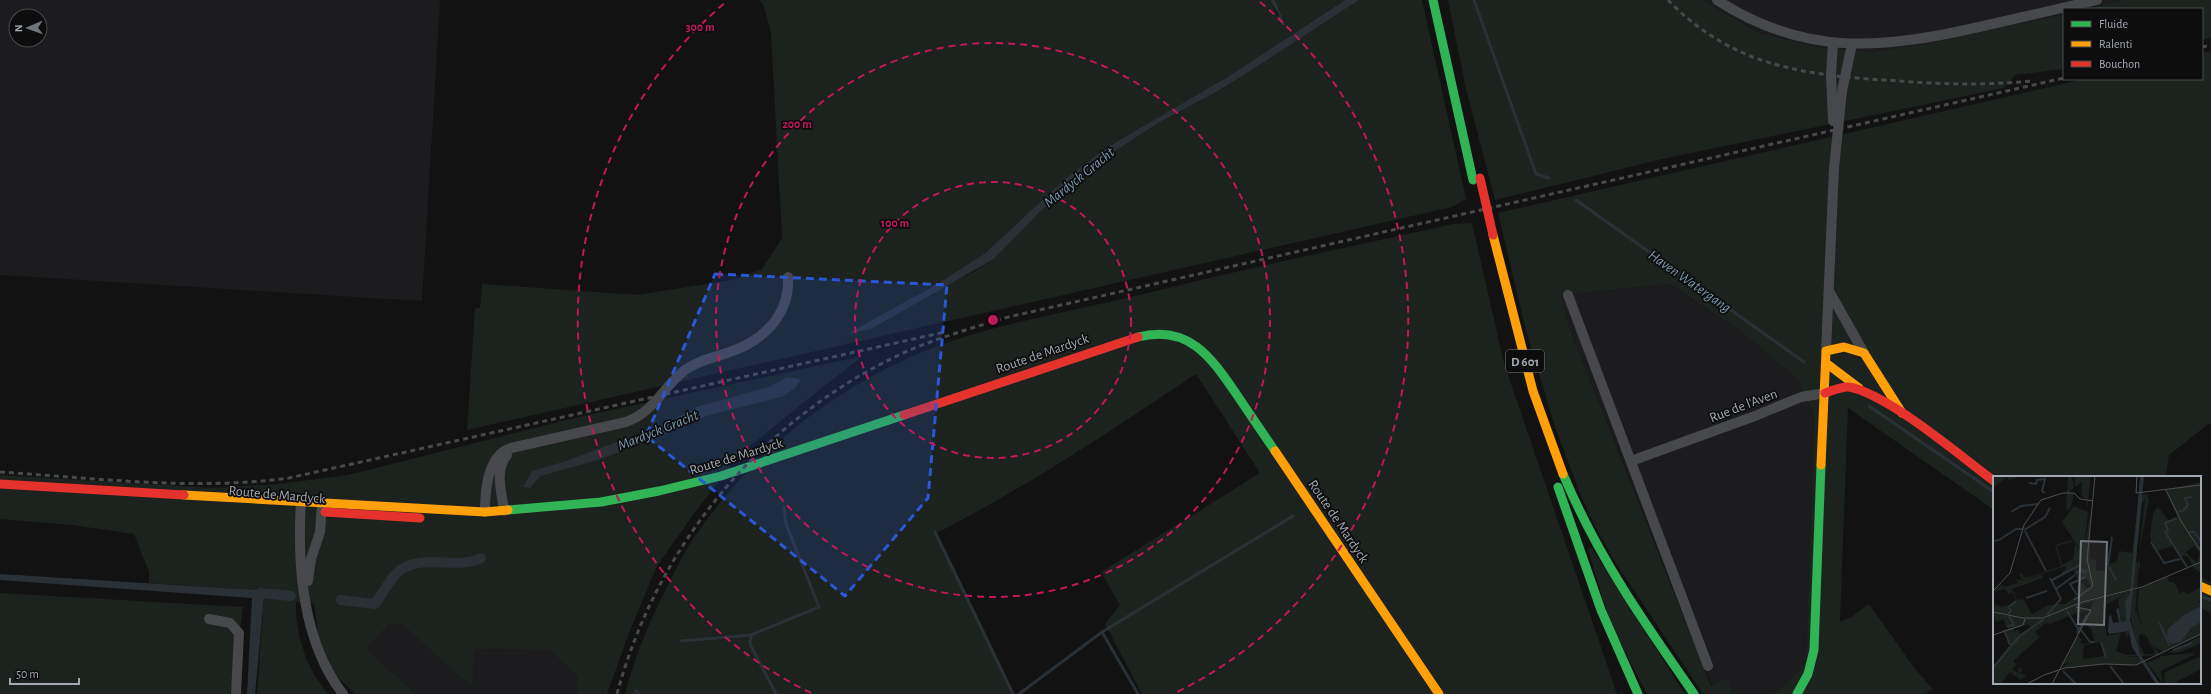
<svg xmlns="http://www.w3.org/2000/svg" width="2211" height="694" viewBox="0 0 2211 694" font-family="'Alegreya Sans',sans-serif">
	<style>
		.built { fill: #1c1c1e; fill-rule: evenodd }
		.green { fill: #1c221d }
		.water { fill: #293137 }
		.lines { fill: none; stroke-linecap: round; stroke-linejoin: round }
		.stream { stroke: #293137; stroke-width: 3 }
		.canal { stroke: #293137; stroke-width: 10 }
		.street { stroke: #47484b; stroke-width: 10 }
		.fast { stroke: #30b455; stroke-width: 9 }
		.slow { stroke: #ff9f0a; stroke-width: 9 }
		.jam { stroke: #e5322d; stroke-width: 9 }
		.rail { stroke: #47494b; stroke-width: 3; stroke-dasharray: 5 4; stroke-linecap: butt }
		.jam-bridge { stroke: #e5322d; stroke-width: 9 }
		.marked { fill: #2a57d4; fill-opacity: 0.2; stroke: #2a57d4; stroke-width: 3; stroke-dasharray: 8 5; stroke-linejoin: round }
		.ring { fill: none; stroke: #c2185b; stroke-width: 2; stroke-dasharray: 7 5 }
		.labels { text-anchor: middle; stroke-width: 3.5; stroke-linejoin: round; paint-order: stroke }
		.shield { fill: #0d0d0e; stroke: #767a82; stroke-width: 1 }
		.shield-label { font-size: 13px; font-weight: bold; fill: #a3a9b3 }
		.street-label { font-size: 14px; fill: #a3a9b3; stroke: #0d0d0e }
		.water-label { font-size: 15px; font-style: italic; fill: #7b98ad; stroke: #0d0d0e }
		.inset-river { fill: none; stroke: #293137; stroke-width: 2 }
		.inset-road { fill: none; stroke: #4c4e52; stroke-width: 1 }
		.view { fill: #70747b; fill-opacity: 0.15; stroke: #70747b; stroke-width: 2 }
		.inset-edge { fill: none; stroke: #a3a9b3; stroke-width: 2 }
		.centre { fill: #c2185b; stroke: #0d0d0e; stroke-width: 2 }
		.ring-label { font-size: 12px; text-anchor: middle; font-weight: bold; fill: #c2185b; stroke: #0d0d0e; stroke-width: 3.5; stroke-linejoin: round; paint-order: stroke }
	</style>
	<rect width="100%" height="100%" fill="#121212"/>
	<!-- built -->
	<path class="built" d="M 0,0 L 440,0 L 422,301 L 0,275 ZM 16,16 L 40,16 L 40,40 L 16,40 Z
		M 1703,0 L 2122,0 L 2084,9 L 2064,9 L 2064,14 L 1931,44 L 1871,52 L 1817,47 L 1757,32 Z
		M 1669,284 L 1744,334 L 1799,381 L 1814,416 L 1806,661 L 1782,688 L 1770,694 L 1733,694 L 1728,678 L 1712,686 L 1568,324 L 1560,295 Z
		M 389,624 L 403,624 L 470,686 L 473,683 L 474,649 L 549,650 L 578,677 L 578,694 L 416,694 L 367,649 Z"/>
	<!-- green -->
	<path class="green" d="M 759,0 L 1270,0 L 1279,18 L 1283,19 L 1275,0 L 1345,0 L 1229,76 L 1106,148 L 1065,179 L 984,254 L 932,287 L 849,334 L 975,271 L 994,259 L 1045,207 L 1106,157 L 1160,122 L 1218,91 L 1359,0 L 1422,0 L 1466,199 L 1452,207 L 467,430 L 475,308 L 480,308 L 482,284 L 637,295 L 732,280 L 762,269 L 782,238 L 771,33 L 763,4 Z
		M 1448,0 L 1703,0 L 1757,32 L 1817,47 L 1871,52 L 1931,43 L 2064,14 L 2064,69 L 2015,75 L 2004,88 L 1662,159 L 1495,200 L 1466,89 Z
		M 2122,0 L 2211,0 L 2211,38 L 2202,40 L 2202,9 L 2084,9 Z
		M 2211,51 L 2211,422 L 2169,455 L 2166,477 L 1994,477 L 1994,510 L 1848,408 L 1840,622 L 1853,616 L 1869,604 L 1915,669 L 1933,689 L 1925,694 L 1770,694 L 1782,688 L 1806,661 L 1814,416 L 1799,381 L 1744,334 L 1670,284 L 1561,295 L 1568,324 L 1711,686 L 1728,678 L 1733,694 L 1703,694 L 1615,562 L 1592,520 L 1579,491 L 1555,427 L 1526,331 L 1498,213 L 2084,79 L 2202,79 L 2202,53 Z
		M 1472,223 L 1504,363 L 1617,694 L 1142,694 L 1105,624 L 1120,605 L 1101,572 L 1260,473 L 1196,374 C 1111,431 1028,486 937,533 L 1015,694 L 625,694 C 633,662 645,633 659,603 C 670,581 681,557 695,536 C 756,447 845,379 946,343 C 1007,322 1072,311 1135,296 C 1240,270 1347,247 1453,224 Z
		M 863,356 L 814,394 L 738,456 L 693,515 L 657,566 L 631,628 L 607,694 L 578,694 L 578,677 L 549,650 L 474,649 L 473,683 L 470,686 L 403,625 L 389,624 L 367,649 L 416,694 L 355,694 L 334,673 L 319,639 L 314,604 L 296,602 C 295,634 307,671 329,694 L 257,694 L 264,597 L 277,599 L 274,598 L 273,591 L 149,583 L 149,572 L 134,534 L 72,525 L 0,519 L 0,475 L 212,488 L 278,484 L 348,475 L 574,418 Z
		M 1591,547 L 1685,694 L 1647,694 L 1610,623 L 1588,549 Z
		M 2200,577 L 2211,582 L 2211,613 L 2200,608 Z
		M 0,593 L 243,607 L 231,691 L 230,694 L 0,694 Z"/>
	<!-- water -->
	<path class="water" d="M 1270,0 L 1275,0 L 1283,19 L 1282,20 Z
		M 1345,0 L 1359,0 L 1264,62 L 1218,91 L 1160,122 L 1106,157 L 1045,207 L 994,259 L 871,329 L 847,334 L 932,287 L 984,254 L 1065,179 L 1106,148 L 1229,76 Z
		M 787,377 L 801,379 L 795,388 L 784,396 L 706,416 L 684,427 L 598,460 L 540,476 L 530,488 L 523,487 L 532,471 L 563,462 L 636,435 L 663,425 L 696,407 L 769,387 Z
		M 0,574 L 273,591 L 274,598 L 264,597 L 255,694 L 247,694 L 252,598 L 0,580 Z"/>
	<g class="lines">
		<!-- stream -->
		<path class="stream" d="M 1474,0 L 1536,174 L 1549,178
			M 1280,17 L 1283,24
			M 1576,200 L 1804,362
			M 1869,406 L 1994,492
			M 935,532 L 1013,694
			M 2200,596 L 2211,600
			M 1102,632 L 1138,694
			M 751,635 L 750,644 L 776,694
			M 681,641 L 751,635 L 819,607 L 786,524 L 784,507
			M 636,691 L 638,694
			M 1019,694 L 1102,632 L 1293,516"/>
		<!-- canal -->
		<path class="canal" d="M 260,593 L 291,596
			M 341,600 L 375,604 C 383,593 391,576 402,569 C 425,554 457,570 481,558"/>
		<!-- street -->
		<path class="street" d="M 1717,0 C 1805,57 1881,49 1979,27 C 2018,18 2058,9 2097,0
			M 1833,121 L 1831,75 L 1833,43
			M 1829,291 L 1864,353
			M 1568,295 L 1708,666
			M 1826,351 L 1834,168 L 1842,91 L 1852,44
			M 1631,461 L 1755,416 L 1801,397 L 1825,393
			M 301,501 C 297,566 302,641 343,694
			M 504,511 C 502,493 494,471 507,455
			M 485,512 C 485,491 487,455 511,448 L 626,422 C 653,413 663,387 685,370 C 697,361 712,358 727,353 C 762,342 790,316 788,277
			M 308,581 L 311,559 L 320,532 L 322,505
			M 209,619 L 230,623 L 239,633 L 236,694"/>
		<!-- fast -->
		<path class="fast" d="M 1433,0 L 1473,180
			M 1138,337 C 1189,324 1211,357 1237,395 C 1249,413 1262,432 1275,451
			M 1563,474 C 1598,557 1643,621 1694,694
			M 1558,487 L 1601,610 L 1638,694
			M 508,510 L 601,502 L 659,491 L 721,476 L 904,415
			M 1797,694 L 1808,674 L 1814,650 L 1821,465"/>
		<!-- slow -->
		<path class="slow" d="M 1493,235 L 1533,391 L 1563,474
			M 1826,363 L 1859,388
			M 1275,451 L 1439,694
			M 1821,465 L 1826,351 L 1844,347 L 1864,353 L 1902,413
			M 184,495 L 485,512 L 508,510
			M 2200,586 L 2211,591"/>
		<!-- jam -->
		<path class="jam" d="M 1825,393 C 1832,391 1842,386 1849,387 C 1888,394 1960,456 1994,481
			M 904,415 L 1138,337
			M 0,484 L 184,495
			M 325,512 L 420,518"/>
		<!-- rail -->
		<path class="rail" d="M 1668,0 C 1688,21 1714,40 1741,52 C 1785,72 1837,77 1884,80 C 1937,84 1979,86 2032,81
			M 2202,47 L 2211,45
			M 0,472 C 96,478 193,491 289,478 L 945,332
			M 617,694 C 657,545 761,420 901,354 C 934,339 969,329 1004,318 L 2064,78"/>
		<!-- jam-bridge -->
		<path class="jam-bridge" d="M 1480,178 L 1493,235"/>
	</g>
	<!-- marked area -->
	<path class="marked" d="M 715,274 L 947,285 L 928,498 L 845,596 L 646,436 Z"/>
	<!-- distance rings -->
	<g class="ring">
		<circle cx="993" cy="320" r="138"/>
		<circle cx="993" cy="320" r="277"/>
		<path d="M811 693A415 415 0 0 1 726 2M1260 2A415 415 0 0 1 1175 693"/>
	</g>
	<g class="labels">
		<!-- shield labels -->
		<rect class="shield" x="1506" y="350" width="38" height="22" rx="3"/>
		<g class="shield-label">
			<text x="1525" y="366">D 601</text>
		</g>
		<!-- street labels -->
		<g class="street-label">
			<text transform="translate(1042 353) rotate(-19)" y="5">Route de Mardyck</text>
			<text transform="translate(1743 405) rotate(-21)" y="5">Rue de l'Aven</text>
			<text transform="translate(736 456) rotate(-17)" y="5">Route de Mardyck</text>
			<text transform="translate(277 494) rotate(5)" y="5">Route de Mardyck</text>
			<text transform="translate(1339 521) rotate(56)" y="5">Route de Mardyck</text>
		</g>
		<!-- water labels -->
		<g class="water-label">
			<text transform="translate(1079 177) rotate(-39)" y="5">Mardyck Gracht</text>
			<text transform="translate(1690 281) rotate(35)" y="5">Haven Watergang</text>
			<text transform="translate(658 430) rotate(-22)" y="5">Mardyck Gracht</text>
		</g>
	</g>
	<!-- overview -->
	<g transform="translate(1993 476)">
		<rect width="208" height="208" fill="#121212"/>
		<path d="M 0,0 L 23,1 L 24,6 L 22,2 L 16,4 L 14,1 L 0,12 ZM 75,0 L 79,0 L 81,12 L 77,14 L 77,17 L 81,18 L 77,34 L 73,33 ZM 82,0 L 98,0 L 94,34 L 94,25 L 88,18 L 89,6 L 82,11 ZM 208,6 L 207,90 L 203,91 L 208,90 L 208,94 L 204,97 L 205,93 L 202,93 L 194,80 L 187,80 L 180,70 L 164,75 L 157,63 L 160,37 L 165,31 L 176,45 L 185,42 L 172,14 ZM 201,70 L 207,77 L 204,87 L 193,76 ZM 154,17 L 156,24 L 146,76 L 152,23 L 149,28 L 143,83 L 145,88 L 146,83 L 147,87 L 147,94 L 146,91 L 144,112 L 139,113 L 148,19 L 153,18 L 152,22 ZM 146,21 L 137,114 L 104,121 L 103,114 L 104,121 L 83,127 L 83,128 L 137,115 L 132,127 L 133,145 L 128,146 L 125,123 L 134,117 L 113,129 L 110,139 L 114,160 L 136,155 L 135,162 L 132,156 L 128,157 L 123,175 L 134,179 L 145,178 L 146,180 L 131,181 L 146,181 L 150,187 L 136,190 L 113,188 L 68,193 L 72,189 L 80,187 L 68,188 L 75,181 L 85,155 L 76,140 L 57,148 L 53,147 L 42,156 L 47,161 L 20,185 L 24,189 L 19,193 L 26,198 L 25,192 L 30,193 L 27,197 L 33,199 L 28,204 L 17,196 L 8,208 L 0,208 L 0,192 L 17,169 L 9,154 L 15,153 L 10,143 L 3,146 L 0,137 L 27,142 L 0,136 L 0,130 L 3,128 L 9,131 L 24,126 L 19,116 L 15,118 L 12,113 L 0,116 L 9,108 L 10,111 L 25,107 L 23,103 L 29,104 L 26,98 L 28,97 L 31,101 L 36,101 L 68,90 L 62,69 L 79,64 L 87,75 L 91,75 L 97,38 L 97,83 L 103,84 L 103,95 L 113,94 L 115,89 L 124,85 L 126,75 L 139,77 ZM 79,66 L 82,68 L 80,83 L 69,89 L 64,70 ZM 72,90 L 72,94 L 68,96 L 69,98 L 80,93 L 85,104 L 93,101 L 98,111 L 94,113 L 89,107 L 84,109 L 84,119 L 72,128 L 65,128 L 68,123 L 63,128 L 54,130 L 39,138 L 30,123 L 24,124 L 19,113 L 50,102 L 48,99 L 26,106 ZM 101,125 L 97,133 L 86,132 L 86,130 ZM 89,135 L 96,135 L 86,154 L 77,140 ZM 90,146 L 98,153 L 102,166 L 98,166 L 90,156 L 88,153 ZM 35,148 L 39,153 L 27,159 L 25,153 L 21,156 L 21,152 ZM 87,154 L 92,158 L 97,167 L 89,168 L 87,166 L 89,164 L 84,159 ZM 108,166 L 112,180 L 90,183 L 91,169 ZM 81,30 L 95,36 L 91,75 L 87,74 L 69,46 ZM 174,101 L 176,106 L 181,106 L 187,118 L 190,115 L 195,118 L 208,111 L 208,124 L 201,128 L 208,125 L 208,158 L 170,176 L 160,170 L 150,156 L 144,131 L 146,113 ZM 144,113 L 142,138 L 143,133 L 152,162 L 168,179 L 148,180 L 143,169 L 137,137 L 139,115 ZM 149,158 L 162,175 L 161,178 L 151,178 L 146,167 L 146,159 ZM 208,160 L 208,167 L 188,176 L 174,177 ZM 199,177 L 202,178 L 168,195 L 170,208 L 154,187 L 169,180 ZM 208,180 L 208,193 L 179,208 L 171,208 L 172,196 Z" fill="#1c221d" fill-rule="evenodd"/>
		<path d="M 151,0 L 137,144 L 147,178 L 167,208 L 163,208 L 139,171 L 136,155 L 116,158 L 115,155 L 116,140 L 118,139 L 120,147 L 126,146 L 123,133 L 126,132 L 128,146 L 133,145 L 132,127 L 137,116 L 147,1 ZM 208,130 L 208,146 L 198,152 L 188,166 L 178,168 L 174,160 L 175,153 L 191,139 Z" fill="#293137"/>
		<path class="inset-river" d="M 36,7 L 43,8 L 44,4 L 52,3 L 49,15 L 52,17M 18,36 L 28,30 L 45,28M 185,36 L 190,35 L 195,29 L 192,22 L 199,21M 184,42 L 172,47 L 175,54 L 172,56 L 194,91M 31,54 L 52,41 L 57,32M 32,55 L 53,95M 196,56 L 201,56 L 207,64 L 208,60M 0,65 L 6,64 L 23,53 L 30,53M 158,66 L 171,87 L 187,83M 115,89 L 119,61M 116,91 L 123,104M 82,97 L 89,94 L 90,96 L 94,95M 59,104 L 87,89M 63,113 L 82,99M 84,119 L 77,108 L 93,101M 33,122 L 54,115M 74,135 L 86,154M 15,138 L 18,135 L 16,131 L 23,125M 54,139 L 68,123 L 57,102M 166,146 L 177,170M 14,150 L 21,149 L 16,140M 88,154 L 97,166 L 102,166M 12,156 L 17,169M 84,157 L 94,139M 108,166 L 113,182M 18,170 L 28,159 L 51,143M 180,174 L 199,167M 117,190 L 131,208M 0,192 L 17,171M 70,195 L 83,208"/>
		<path class="inset-road" d="M 173,14 L 189,47 L 208,75M 143,17 L 208,9M 143,17 L 144,0M 208,72 L 208,90M 94,84 L 102,0M 0,115 L 17,97 L 31,49 L 48,24 L 70,17 L 81,17 L 87,23 L 100,25M 81,124 L 100,110 L 94,83M 83,131 L 98,134M 0,136 L 30,142 L 50,142 L 89,126 L 149,111 L 208,86M 0,159 L 30,149 L 32,143M 34,208 L 51,199 L 72,192 L 111,188 L 143,189 L 208,158M 59,208 L 98,134"/>
		<path class="view" d="M 88,65 L 114,66 L 111,149 L 85,148 Z"/>
		<rect width="208" height="208" class="inset-edge"/>
	</g>
	<circle cx="993" cy="320" r="6" class="centre"/>
	<g class="ring-label">
		<text x="700" y="31">300 m</text>
		<text x="797" y="128">200 m</text>
		<text x="895" y="227">100 m</text>
	</g>
	<!-- legend -->
	<rect x="2063" y="8" width="140" height="72" fill="#0d0d0e" stroke="#494b50"/>
	<rect x="2071" y="21" width="20" height="6" fill="#30b455" stroke="#494b50"/>
	<text x="2099" y="28" font-size="12" fill="#a3a9b3">Fluide</text>
	<rect x="2071" y="41" width="20" height="6" fill="#ff9f0a" stroke="#494b50"/>
	<text x="2099" y="48" font-size="12" fill="#a3a9b3">Ralenti</text>
	<rect x="2071" y="61" width="20" height="6" fill="#e5322d" stroke="#494b50"/>
	<text x="2099" y="68" font-size="12" fill="#a3a9b3">Bouchon</text>
	<!-- north arrow -->
	<g transform="translate(28 28) rotate(268)"><circle r="19" fill="#0d0d0e" stroke="#494b50"/>
	<path d="M0-3L7 15L0 10L-7 15Z" fill="#70747b"/>
	<text y="-6" font-size="11" font-weight="bold" text-anchor="middle" fill="#a3a9b3">N</text>
	</g>
	<!-- scale -->
	<path d="M10 678v6h69v-6" fill="none" stroke="#a3a9b3" stroke-width="2"/>
	<text x="16" y="678" font-size="12" fill="#a3a9b3" stroke="#0d0d0e" stroke-width="3" paint-order="stroke">50 m</text>
</svg>
